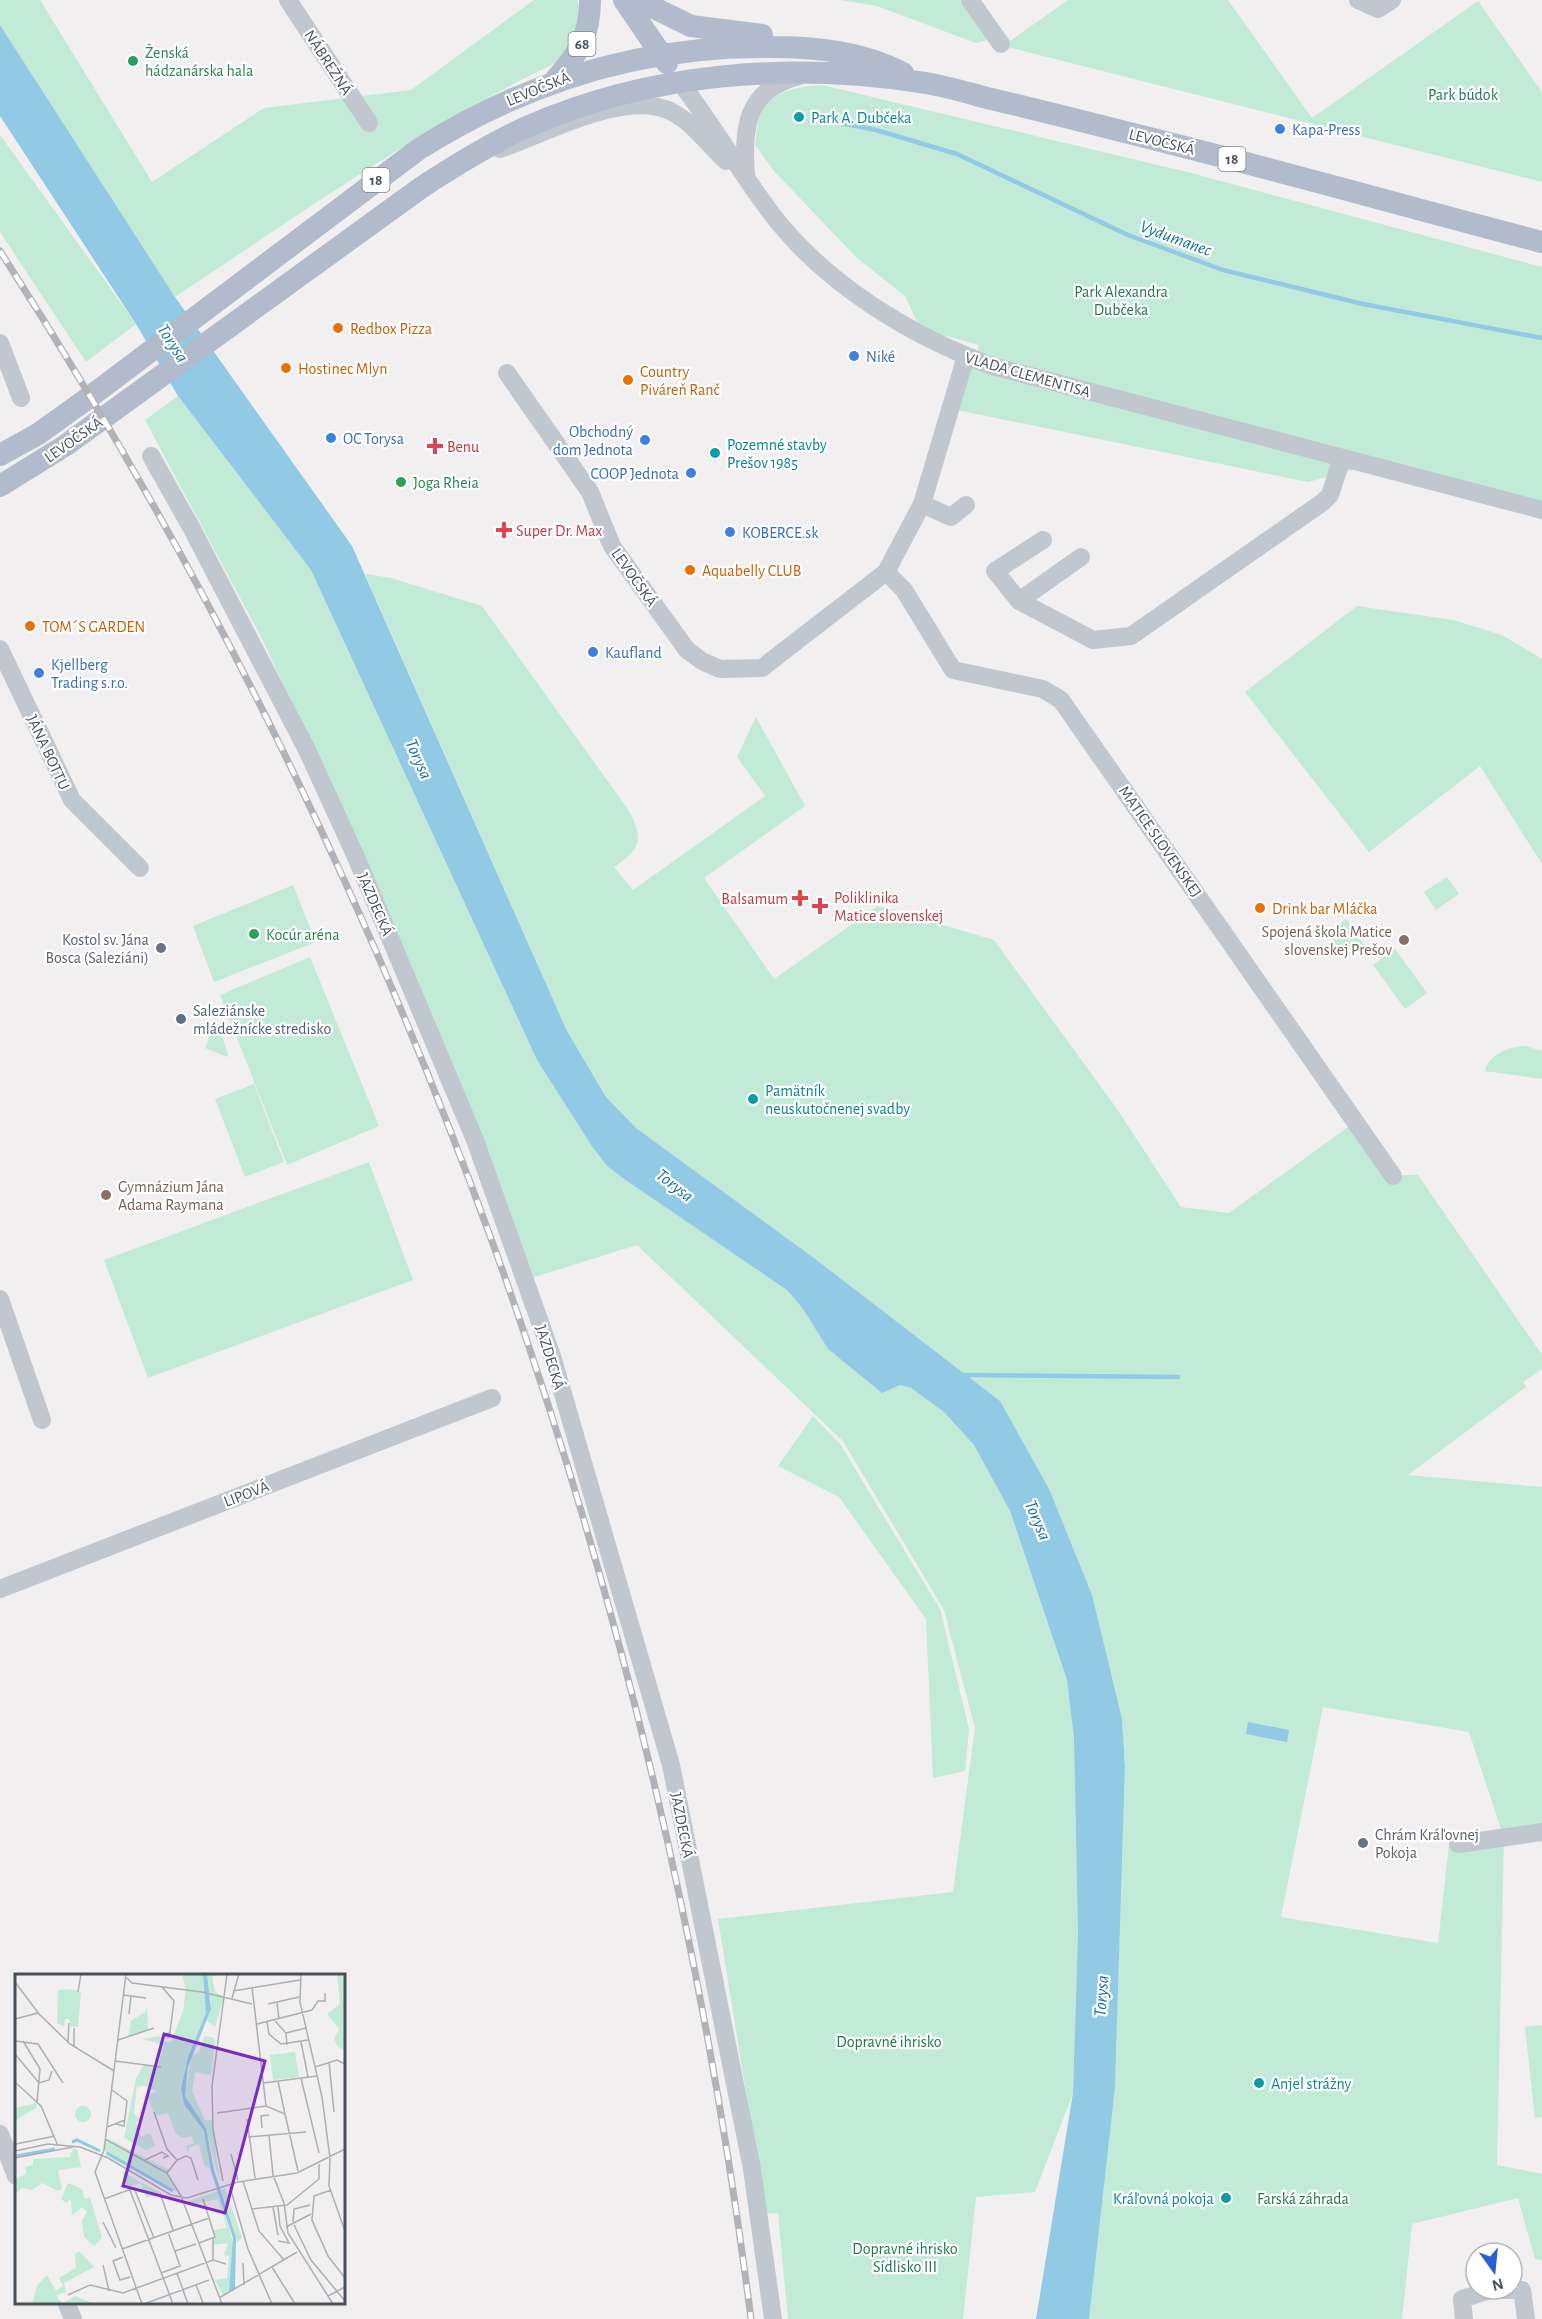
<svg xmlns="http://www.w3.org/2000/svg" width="1542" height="2319" viewBox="0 0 1542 2319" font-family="'Alegreya Sans',sans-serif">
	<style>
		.green { fill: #c1ebd6; fill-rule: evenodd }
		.water { fill: #92c9e4 }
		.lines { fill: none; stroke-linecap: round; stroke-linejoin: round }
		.stream { stroke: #92c9e4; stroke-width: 4.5 }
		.minor { stroke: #c0c7cf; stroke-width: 18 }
		.major { stroke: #b1bbcb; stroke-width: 22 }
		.rail-casing { stroke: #b1b3b8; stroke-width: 7 }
		.rail { stroke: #fff; stroke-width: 4.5; stroke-dasharray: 14; stroke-linecap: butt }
		.leisure-dot { fill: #2e9e5b; stroke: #fff; stroke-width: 2 }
		.culture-dot { fill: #0f9aa8; stroke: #fff; stroke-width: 2 }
		.shop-dot { fill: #3f7fe0; stroke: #fff; stroke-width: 2 }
		.food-dot { fill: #e8710a; stroke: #fff; stroke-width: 2 }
		.health-dot { fill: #e0444e; stroke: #fff; stroke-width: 2 }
		.education-dot { fill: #8d6e63; stroke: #fff; stroke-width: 2 }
		.worship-dot { fill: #6b7280; stroke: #fff; stroke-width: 2 }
		.service-dot { fill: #5c6f8a; stroke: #fff; stroke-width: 2 }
		.labels { text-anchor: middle; stroke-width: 4.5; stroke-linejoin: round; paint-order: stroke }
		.shield { fill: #fff; stroke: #7f848c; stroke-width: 1.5 }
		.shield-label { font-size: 15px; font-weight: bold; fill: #48505a }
		.leisure-label { font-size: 16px; fill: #27864d; stroke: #fff; text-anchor: start }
		.street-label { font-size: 16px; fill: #48505a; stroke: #fff }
		.park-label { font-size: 16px; fill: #1f7554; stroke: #fff }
		.culture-label { font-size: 16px; fill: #0d838f; stroke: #fff; text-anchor: start }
		.shop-label { font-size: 16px; fill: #366cbe; stroke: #fff; text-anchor: start }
		.food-label { font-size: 16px; fill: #c56008; stroke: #fff; text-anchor: start }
		.health-label { font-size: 16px; fill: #be3a42; stroke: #fff; text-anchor: start }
		.education-label { font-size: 16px; fill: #785e54; stroke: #fff; text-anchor: end }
		.worship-label { font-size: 16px; fill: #5b616d; stroke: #fff; text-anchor: end }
		.service-label { font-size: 16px; fill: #4e5e75; stroke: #fff; text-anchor: start }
		.water-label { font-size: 18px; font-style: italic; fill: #19729c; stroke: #fff }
		.inset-river { fill: none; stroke: #92c9e4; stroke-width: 3 }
		.inset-road { fill: none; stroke: #adafb3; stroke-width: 1.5 }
		.view { fill: #7b2cbf; fill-opacity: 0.15; stroke: #7b2cbf; stroke-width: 3 }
		.inset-edge { fill: none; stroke: #48505a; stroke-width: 3 }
	</style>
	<rect width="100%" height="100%" fill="#f1efef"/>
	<!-- green -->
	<path class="green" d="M 0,0 L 40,0 L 152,182 L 264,108 L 411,90 L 534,0 L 577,0 L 582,20 L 568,57 C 428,122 303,212 175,297 L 0,25 Z
		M 840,0 L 960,0 L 987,40 L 976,43 L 877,6 Z
		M 1068,0 L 1228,0 L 1312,118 L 1478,1 L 1542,92 L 1542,182 L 1003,46 Z
		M 822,85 L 1187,172 L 1542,267 L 1542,510 L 1367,466 L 1308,482 L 957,410 L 979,345 L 939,334 L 917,322 L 905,296 L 857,258 L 774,171 L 755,145 C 757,135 757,120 762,111 C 775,89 799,87 822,85 Z
		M 0,135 L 136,324 L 86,362 L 0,232 Z
		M 178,396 L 311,570 L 537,1060 L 591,1145 L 607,1166 L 624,1179 L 787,1290 L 803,1309 L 828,1349 L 881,1392 L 900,1385 L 911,1388 L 944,1412 L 974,1445 L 1010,1511 L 1067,1680 L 1074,1739 L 1078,1933 L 1073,2093 L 1035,2192 L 976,2197 L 963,2319 L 788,2319 L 778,2213 L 761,2214 L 746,2092 L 718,1919 L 953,1892 L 975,1728 L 944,1610 L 843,1441 L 637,1245 L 528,1279 L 348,820 L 259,633 L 145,420 Z
		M 365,574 L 391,578 L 482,606 L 627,808 C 644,837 643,848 614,867 L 633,890 L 765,796 L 737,757 L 756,717 L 805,806 L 704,878 L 774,979 L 878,906 L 994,940 L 1117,1109 L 1181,1207 L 1229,1213 L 1355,1122 L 1393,1175 L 1418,1175 L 1542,1355 L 1542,1369 L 1523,1382 L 1526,1387 L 1408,1475 L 1542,1487 L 1542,1830 L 1504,1836 L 1497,2165 L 1542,2174 L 1542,2260 L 1535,2259 L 1518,2198 L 1412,2224 L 1402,2319 L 1089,2319 L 1115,2088 L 1125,1766 L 1122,1719 L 1000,1401 L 814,1258 L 636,1128 L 606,1097 L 567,1031 ZM 1323,1707 L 1469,1732 L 1503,1835 L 1449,1844 L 1438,1943 L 1281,1917 Z
		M 1357,606 L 1453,620 L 1502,635 L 1542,659 L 1542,864 L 1480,766 L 1369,852 L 1245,692 Z
		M 1447,877 L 1459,894 L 1436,910 L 1424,892 Z
		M 293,885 L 316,942 L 214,982 L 193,926 Z
		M 1346,919 L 1364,945 L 1346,958 L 1328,932 Z
		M 1395,949 L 1427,993 L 1405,1009 L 1373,965 Z
		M 310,957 L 379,1126 L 287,1165 L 220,995 Z
		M 216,1019 L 228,1054 L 227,1057 L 205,1048 Z
		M 1526,1046 L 1542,1051 L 1542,1079 L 1485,1071 C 1490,1053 1509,1047 1526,1046 Z
		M 254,1084 L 284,1162 L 245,1177 L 215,1099 Z
		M 369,1162 L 413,1280 L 148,1378 L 104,1260 Z
		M 813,1416 L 840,1444 L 940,1609 L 969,1729 L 965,1771 L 933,1778 L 926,1619 L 839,1497 L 778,1466 Z
		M 1542,2025 L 1542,2117 L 1535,2118 L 1525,2027 Z"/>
	<!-- water -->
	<path class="water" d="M 0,25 L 175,297 L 352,546 L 567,1031 L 606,1097 L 636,1128 L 814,1258 L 1000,1401 L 1049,1489 L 1092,1595 L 1122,1719 L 1125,1766 L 1115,2088 L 1089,2319 L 1036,2319 L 1073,2093 L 1078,1933 L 1074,1739 L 1067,1680 L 1010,1511 L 974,1445 L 944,1412 L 911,1388 L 900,1385 L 882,1393 L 828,1349 L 803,1309 L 787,1290 L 624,1179 L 607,1166 L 591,1145 L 537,1060 L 311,570 L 178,396 L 136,324 L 0,116 Z
		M 1248,1722 L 1289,1730 L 1287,1742 L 1246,1734 Z"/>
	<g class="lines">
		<!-- stream -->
		<path class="stream" d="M 815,118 L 876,130 L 957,154 L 1128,235 L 1223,270 L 1363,304 L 1542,338
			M 961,1375 L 1178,1377"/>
		<!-- minor -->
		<path class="minor" d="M 288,0 L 369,123
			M 970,0 L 1001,44
			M 1358,0 L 1378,9 L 1392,0
			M 680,82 C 712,124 739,170 771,213 C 825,284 909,335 992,366 L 1542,510
			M 500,149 C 545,134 627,88 672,112 C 694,123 708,145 726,161
			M 746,176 C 743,128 745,90 799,76
			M 0,343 L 21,398
			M 507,373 L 590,492 L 612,546 L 687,650 L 702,661 L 720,669 L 762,668 L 886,572 L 922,504 L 966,356
			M 151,456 L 191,527 L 307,750 L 356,857 L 475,1140 L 552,1356 L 671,1765 L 752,2169 L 773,2319
			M 922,504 L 951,517 L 966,505
			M 1081,557 L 1019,601 L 1093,640 L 1131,636 L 1323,502 L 1330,495 L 1342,458
			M 886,572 L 904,590 L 953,670 L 1043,689 L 1061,700 L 1393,1176
			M 1019,601 L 995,571 L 1043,540
			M 0,649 L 72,800 L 140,868
			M 0,1299 L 42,1420
			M 0,1589 L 492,1398
			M 1458,1844 L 1542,1832
			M 0,2134 L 16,2176
			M 66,2302 L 73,2319
			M 1464,2319 L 1462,2299 L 1490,2290 L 1522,2290 L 1526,2319"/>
		<!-- major -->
		<path class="major" d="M 624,0 L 667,63
			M 638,0 L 691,26 L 762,35
			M 555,80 C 579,53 590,36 590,0
			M 0,455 L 38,434 L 91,396 L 419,149 C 527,81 644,45 771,47 C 817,47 862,52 903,73
			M 0,486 L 66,445 L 422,187 C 457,164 491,143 529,126 C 650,73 788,62 919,82 C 942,85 965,92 987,98 C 1035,109 1082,121 1129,133 C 1267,167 1404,206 1542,242"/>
		<defs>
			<path id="rail" d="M 0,251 C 406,882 657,1575 751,2319"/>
		</defs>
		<!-- rail casing -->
		<use href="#rail" class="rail-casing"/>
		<!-- rail -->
		<use href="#rail" class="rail"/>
	</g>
	<!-- markers -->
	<g class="leisure-dot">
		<circle cx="133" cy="61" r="6"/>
		<circle cx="401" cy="482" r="6"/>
		<circle cx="254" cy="934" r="6"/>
	</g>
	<g class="culture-dot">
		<circle cx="799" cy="117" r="6"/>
		<circle cx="715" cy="453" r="6"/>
		<circle cx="753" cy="1099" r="6"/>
		<circle cx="1259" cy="2083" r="6"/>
		<circle cx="1226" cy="2198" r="6"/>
	</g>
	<g class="shop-dot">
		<circle cx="1280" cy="129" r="6"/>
		<circle cx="854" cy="356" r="6"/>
		<circle cx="331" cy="438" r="6"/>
		<circle cx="645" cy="440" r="6"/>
		<circle cx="691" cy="473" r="6"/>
		<circle cx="730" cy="532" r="6"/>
		<circle cx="593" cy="652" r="6"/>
		<circle cx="39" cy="673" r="6"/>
	</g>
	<g class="food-dot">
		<circle cx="338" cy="328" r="6"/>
		<circle cx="286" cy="368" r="6"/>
		<circle cx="628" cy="380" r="6"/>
		<circle cx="690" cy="570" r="6"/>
		<circle cx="30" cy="626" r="6"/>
		<circle cx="1260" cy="908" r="6"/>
	</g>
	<g class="health-dot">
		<path d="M432 437h6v6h6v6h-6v6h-6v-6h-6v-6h6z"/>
		<path d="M501 521h6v6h6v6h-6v6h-6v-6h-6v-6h6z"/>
		<path d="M797 889h6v6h6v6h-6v6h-6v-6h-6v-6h6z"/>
		<path d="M817 897h6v6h6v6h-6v6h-6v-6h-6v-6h6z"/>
	</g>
	<g class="education-dot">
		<circle cx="1404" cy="940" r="6"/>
		<circle cx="106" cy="1195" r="6"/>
	</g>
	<g class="worship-dot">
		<circle cx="161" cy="948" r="6"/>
		<circle cx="1363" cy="1843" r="6"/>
	</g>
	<circle class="service-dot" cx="181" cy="1019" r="6"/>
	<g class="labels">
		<!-- shield labels -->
		<g class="shield">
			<rect x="568.5" y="32" width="27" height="24" rx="4.5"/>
			<rect x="1218.5" y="147" width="27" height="24" rx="4.5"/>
			<rect x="362.5" y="168" width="27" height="24" rx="4.5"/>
		</g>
		<g class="shield-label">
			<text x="582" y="49">68</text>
			<text x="1232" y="164">18</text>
			<text x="376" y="185">18</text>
		</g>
		<!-- leisure labels -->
		<g class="leisure-label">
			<text x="145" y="58">Ženská<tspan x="145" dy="18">hádzanárska hala</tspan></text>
			<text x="413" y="488">Joga Rheia</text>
			<text x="266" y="940">Kocúr aréna</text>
		</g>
		<!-- street labels -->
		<g class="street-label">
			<text transform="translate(329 62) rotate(57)" y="6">NÁBREŽNÁ</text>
			<text transform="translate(538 88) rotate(-22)" y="6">LEVOČSKÁ</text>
			<text transform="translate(1162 141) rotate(14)" y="6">LEVOČSKÁ</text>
			<text transform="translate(1028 374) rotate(16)" y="6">VLADA CLEMENTISA</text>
			<text transform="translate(73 439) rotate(-35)" y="6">LEVOČSKÁ</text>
			<text transform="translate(635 577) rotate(55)" y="6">LEVOČSKÁ</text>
			<text transform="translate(49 752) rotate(65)" y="6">JÁNA BOTTU</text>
			<text transform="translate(1161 841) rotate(55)" y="6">MATICE SLOVENSKEJ</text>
			<text transform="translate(376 904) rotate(67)" y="6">JAZDECKÁ</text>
			<text transform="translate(551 1357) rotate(73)" y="6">JAZDECKÁ</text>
			<text transform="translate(246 1493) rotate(-21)" y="6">LIPOVÁ</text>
			<text transform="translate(683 1825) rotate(79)" y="6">JAZDECKÁ</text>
		</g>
		<!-- park labels -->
		<g class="park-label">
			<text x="1463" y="100">Park búdok</text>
			<text x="1121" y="297">Park Alexandra<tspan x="1121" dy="18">Dubčeka</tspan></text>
			<text x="889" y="2047">Dopravné ihrisko</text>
			<text x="1303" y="2204">Farská záhrada</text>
			<text x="905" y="2254">Dopravné ihrisko<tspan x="905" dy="18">Sídlisko III</tspan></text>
		</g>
		<!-- culture labels -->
		<g class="culture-label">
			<text x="811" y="123">Park A. Dubčeka</text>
			<text x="727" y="450">Pozemné stavby<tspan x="727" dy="18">Prešov 1985</tspan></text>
			<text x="765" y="1096">Pamätník<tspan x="765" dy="18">neuskutočnenej svadby</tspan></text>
			<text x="1271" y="2089">Anjel strážny</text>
			<text x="1214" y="2204" text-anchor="end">Kráľovná pokoja</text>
		</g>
		<!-- shop labels -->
		<g class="shop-label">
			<text x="1292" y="135">Kapa-Press</text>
			<text x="866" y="362">Niké</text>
			<text x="633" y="437" text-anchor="end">Obchodný<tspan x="633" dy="18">dom Jednota</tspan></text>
			<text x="343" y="444">OC Torysa</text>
			<text x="679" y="479" text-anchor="end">COOP Jednota</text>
			<text x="742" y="538">KOBERCE.sk</text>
			<text x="605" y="658">Kaufland</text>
			<text x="51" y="670">Kjellberg<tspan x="51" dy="18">Trading s.r.o.</tspan></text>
		</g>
		<!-- food labels -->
		<g class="food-label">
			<text x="350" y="334">Redbox Pizza</text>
			<text x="298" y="374">Hostinec Mlyn</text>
			<text x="640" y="377">Country<tspan x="640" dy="18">Piváreň Ranč</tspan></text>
			<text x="702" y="576">Aquabelly CLUB</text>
			<text x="42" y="632">TOM´S GARDEN</text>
			<text x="1272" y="914">Drink bar Mláčka</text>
		</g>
		<!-- health labels -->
		<g class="health-label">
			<text x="447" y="452">Benu</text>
			<text x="516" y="536">Super Dr. Max</text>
			<text x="834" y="903">Poliklinika<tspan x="834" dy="18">Matice slovenskej</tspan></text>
			<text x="788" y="904" text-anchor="end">Balsamum</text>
		</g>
		<!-- education labels -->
		<g class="education-label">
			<text x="1392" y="937">Spojená škola Matice<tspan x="1392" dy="18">slovenskej Prešov</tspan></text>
			<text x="118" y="1192" text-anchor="start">Gymnázium Jána<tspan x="118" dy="18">Adama Raymana</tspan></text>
		</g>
		<!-- worship labels -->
		<g class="worship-label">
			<text x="149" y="945">Kostol sv. Jána<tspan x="149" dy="18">Bosca (Saleziáni)</tspan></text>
			<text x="1375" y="1840" text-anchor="start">Chrám Kráľovnej<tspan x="1375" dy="18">Pokoja</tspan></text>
		</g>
		<!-- service labels -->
		<g class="service-label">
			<text x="193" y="1016">Saleziánske<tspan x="193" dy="18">mládežnícke stredisko</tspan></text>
		</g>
		<!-- water labels -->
		<g class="water-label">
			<text transform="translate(1176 238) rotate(20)" y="6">Vydumanec</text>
			<text transform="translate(173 343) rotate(57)" y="6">Torysa</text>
			<text transform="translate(419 759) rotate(66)" y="6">Torysa</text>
			<text transform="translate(675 1185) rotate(38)" y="6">Torysa</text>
			<text transform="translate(1038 1520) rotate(67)" y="6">Torysa</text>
			<text transform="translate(1101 1996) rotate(-86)" y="6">Torysa</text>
		</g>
	</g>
	<!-- overview -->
	<g transform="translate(15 1974)">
		<rect width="330" height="330" fill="#f1efef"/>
		<path d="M 167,0 L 188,0 L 192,20 L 191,39 L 173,83 L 166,115 L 169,130 L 189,157 L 196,195 L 189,191 L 184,170 L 174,173 L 173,179 L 171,172 L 179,169 L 176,162 L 168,164 L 161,160 L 153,139 L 140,142 L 132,122 L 142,117 L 126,111 L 124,114 L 122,110 L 119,140 L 126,146 L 121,148 L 126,163 L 135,159 L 140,172 L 131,176 L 109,164 L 121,104 L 129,91 L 143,92 L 149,71 L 128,65 L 144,62 L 149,68 L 156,68 L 168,37 L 171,16 ZM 192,0 L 204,0 L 197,3 L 200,17 L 209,23 L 200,53 L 192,47 L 196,29 ZM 322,0 L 330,3 L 330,76 L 323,73 L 319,65 L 324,55 L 312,40 L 325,30 ZM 54,15 L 66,18 L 63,53 L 56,53 L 54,45 L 50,45 L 49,53 L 42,49 L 43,16 ZM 132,32 L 133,56 L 113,63 L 116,47 L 130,38 ZM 190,62 L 200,64 L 196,101 L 180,98 L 177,117 L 190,146 L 197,146 L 205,210 L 190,152 L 170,122 L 176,83 L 184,78 ZM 280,78 L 284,103 L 258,106 L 255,81 ZM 22,129 L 21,134 L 0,146 L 0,134 ZM60 140a8 8 0 1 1 16 0a8 8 0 1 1-16 0ZM 96,166 L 154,196 L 152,199 L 162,218 L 91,182 L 89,170 ZM 58,174 L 62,175 L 66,193 L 43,196 L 47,215 L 43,217 L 27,209 L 17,216 L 7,214 L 0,220 L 0,205 L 11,200 L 10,193 L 18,191 L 18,185 L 55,183 ZM 107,198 L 108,198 L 145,219 L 131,224 L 126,209 L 113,213 ZM 53,209 L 67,215 L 70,225 L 75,223 L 87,264 L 79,272 L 69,263 L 67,247 L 72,238 L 67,233 L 57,241 L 56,225 L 51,229 L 46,225 ZM 210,214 L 227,264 L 222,268 L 206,216 ZM 203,217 L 219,272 L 214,318 L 208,321 L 200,306 L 212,304 L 213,295 L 209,295 L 213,295 L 214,282 L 209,281 L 213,269 L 198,271 L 199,256 L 212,254 L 203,225 L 172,231 L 172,228 ZM 64,277 L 79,293 L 49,309 L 51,318 L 42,321 L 43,325 L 48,329 L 60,322 L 80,330 L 17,330 L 22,312 L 32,301 L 41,317 L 48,312 L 44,304 L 61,294 L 60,280 Z" fill="#c1ebd6"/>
		<path d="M 188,0 L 192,0 L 196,35 L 173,93 L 170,122 L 191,154 L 199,196 L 221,264 L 220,315 L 214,318 L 218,264 L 196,197 L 189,157 L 169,130 L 166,115 L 173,83 L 191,39 Z" fill="#92c9e4"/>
		<path class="inset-river" d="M 57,168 L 62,166 L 85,177M 92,179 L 158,217M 1,182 L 40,175"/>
		<path class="inset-road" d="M 111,0 L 89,176 L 80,198 L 127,330M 286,0 L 285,28 L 307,123 L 315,184M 112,4 L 117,9 L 187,18 L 237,30M 0,8 L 24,40 L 55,70 L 99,97M 147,13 L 159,27 L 155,58 L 150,62 L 154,63 L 155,58M 237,13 L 251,132 L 270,140 L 283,197M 218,17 L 285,6M 63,18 L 66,0M 108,21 L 131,24M 209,23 L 212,0M 217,24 L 224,0M 262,28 L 264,46M 253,30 L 284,23M 114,40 L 116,22M 0,45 L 23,39M 260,47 L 271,59 L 272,71M 252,48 L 254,60 L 266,70 L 293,66M 242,50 L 297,36 L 303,27 L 310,27 L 310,19M 59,54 L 59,73M 271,59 L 291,54M 103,66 L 139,54M 0,67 L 23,70 L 48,109M 8,67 L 25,95 L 22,128M 53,68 L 54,49M 286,68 L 293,103M 0,80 L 24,109 L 34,106 L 37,97M 100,87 L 146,93M 314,88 L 319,138M 300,93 L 322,86 L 330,90M 286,104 L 304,179M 263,107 L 270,140M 0,108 L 26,132 L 43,172M 248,109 L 302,102M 97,116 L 112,127 L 109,152 L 101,150M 139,138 L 152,175 L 162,186M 202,139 L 251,132M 232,145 L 240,204M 92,153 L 110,146M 247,154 L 246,142 L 254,141M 254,161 L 258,201 L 269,229 L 273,259 L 318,330M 233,163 L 291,158M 90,165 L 152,199 L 166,222M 1,170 L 40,162M 0,177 L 33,170 L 65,173 L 93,184 L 156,221 L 172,224 L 223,208 L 282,199 L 330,175M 216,180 L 223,206M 0,184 L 58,173M 315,184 L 314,212 L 330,257M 130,186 L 147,178 L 153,182 L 148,184M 152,199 L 162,186 L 171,182 L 176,184 L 183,206M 208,207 L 198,156 L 197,112 L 209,23M 228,207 L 244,257 L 269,286M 215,213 L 233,275 L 257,330M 115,216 L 158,330M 316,216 L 299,222 L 297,246 L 313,282 L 330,304M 145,219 L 158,256M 166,222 L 207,330M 89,225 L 119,214 L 139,264M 258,233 L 263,261M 236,235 L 272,231 L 304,205 L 304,190M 88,248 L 101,274M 278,248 L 279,235 L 295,231M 279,251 L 296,286 L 330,327M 271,253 L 296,240M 198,264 L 198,286M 263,267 L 274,269 L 265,252 L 263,233M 184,269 L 200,263 L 188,225M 107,275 L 194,244M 160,277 L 181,270M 108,283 L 98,287 L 105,306 L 115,303M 228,289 L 229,311M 88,291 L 94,317M 257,293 L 280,330M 146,299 L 165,292 L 153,258M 162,299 L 173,330M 181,311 L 188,329M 53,321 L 75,311 L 108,319 L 198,286 L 211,290M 313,322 L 330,313M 204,324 L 282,278M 129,330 L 194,306"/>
		<path class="view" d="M 149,60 L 250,87 L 210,239 L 108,212 Z"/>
		<rect width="330" height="330" class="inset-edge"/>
	</g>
	<!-- north arrow -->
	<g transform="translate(1494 2271) rotate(165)"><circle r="28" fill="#ffffff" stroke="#b6b9bd" stroke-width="1.5"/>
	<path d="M0-4.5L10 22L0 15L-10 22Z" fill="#2a5fd0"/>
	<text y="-9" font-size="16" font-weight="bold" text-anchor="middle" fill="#48505a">N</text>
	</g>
</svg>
